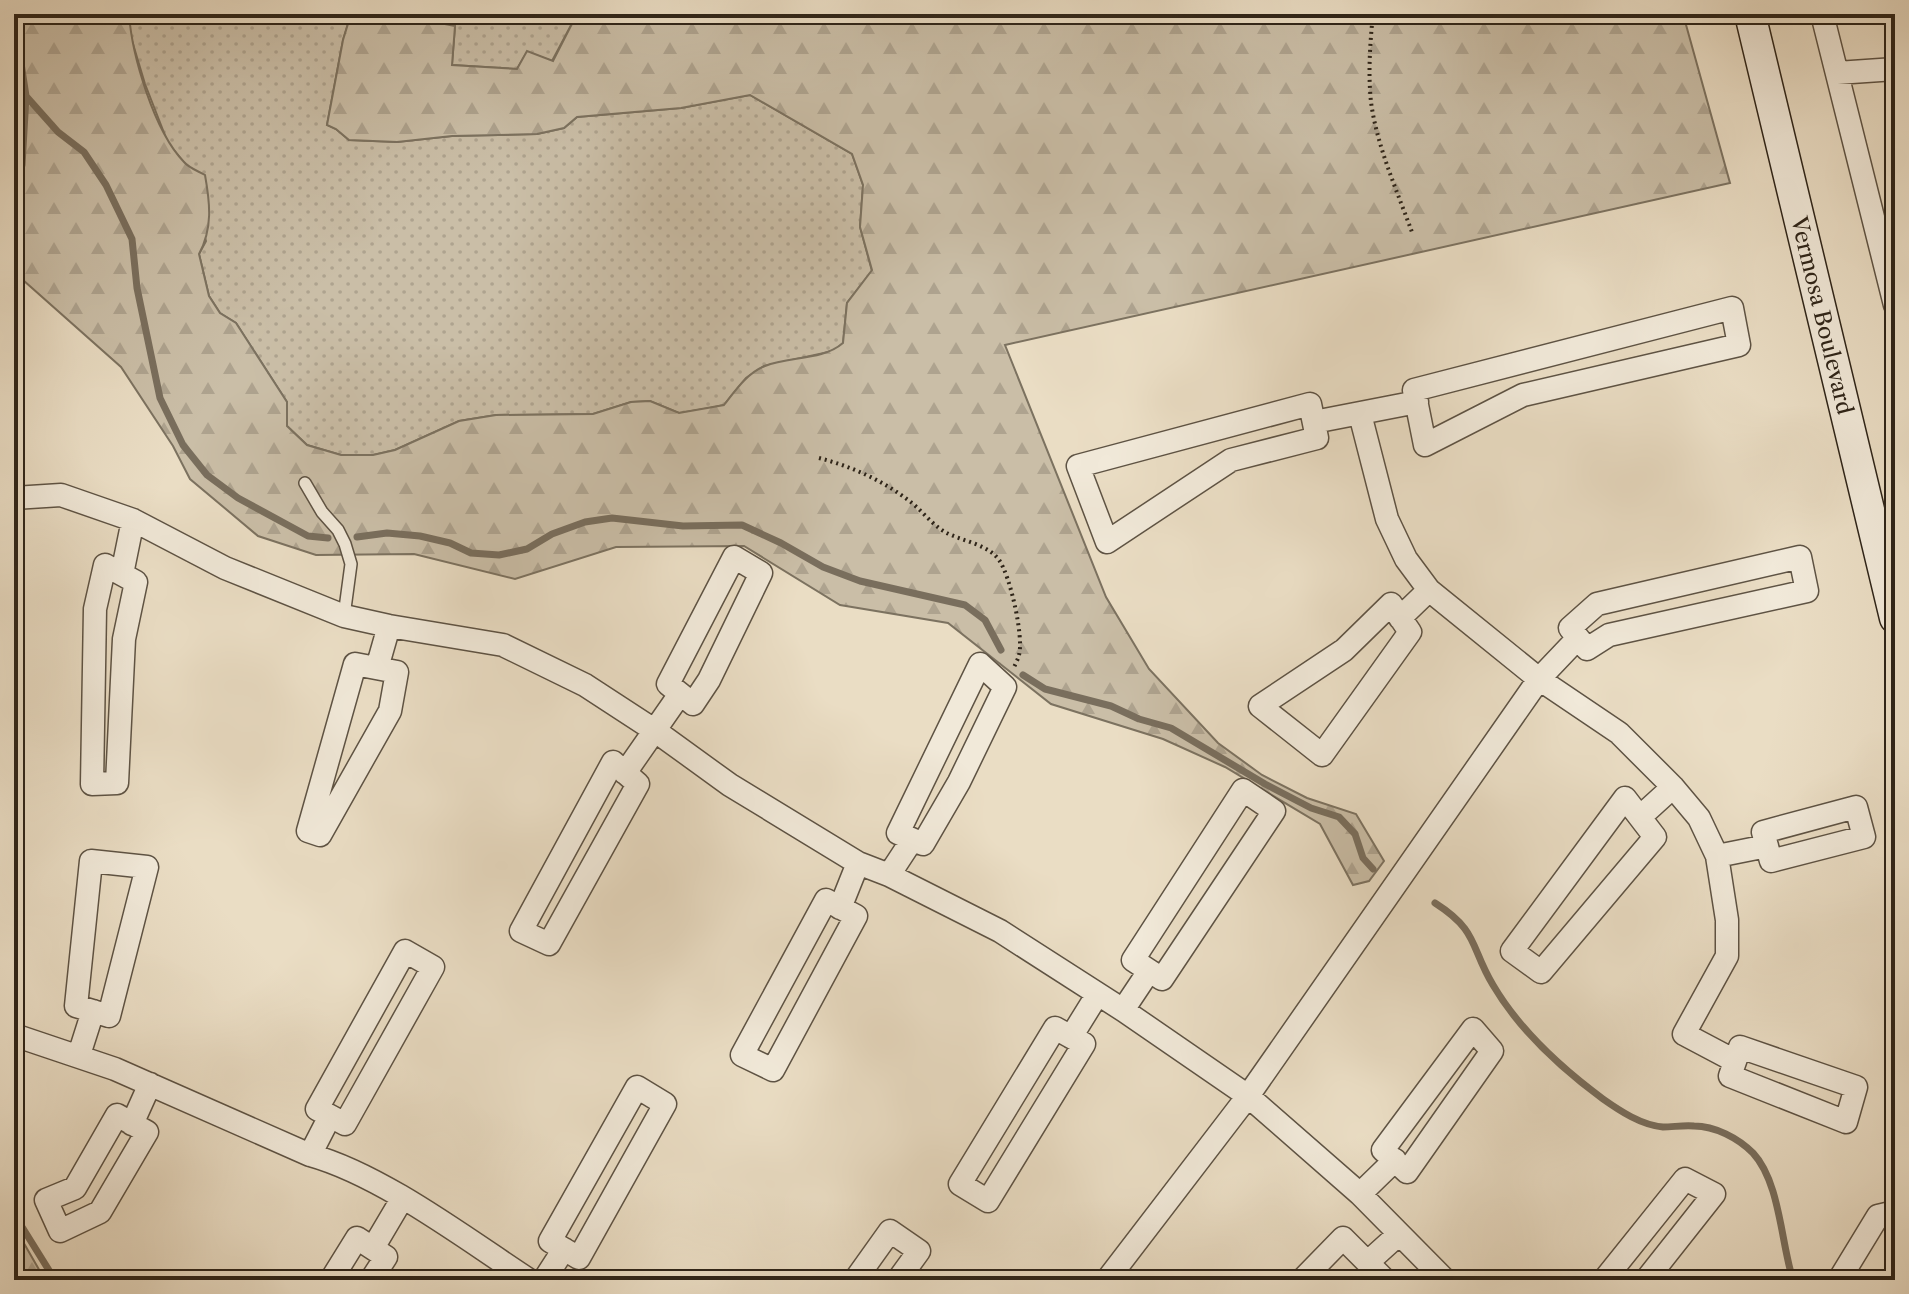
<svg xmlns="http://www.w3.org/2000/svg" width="1909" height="1294" viewBox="0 0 1909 1294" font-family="'Libre Caslon Text',serif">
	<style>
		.grass { fill: url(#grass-dots); stroke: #7c7260; stroke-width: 2 }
		.forest { fill: url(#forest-firs); stroke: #7c7260; stroke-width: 2 }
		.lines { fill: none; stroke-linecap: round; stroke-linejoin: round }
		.stream { stroke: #796e5d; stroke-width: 7 }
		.lane-casing { stroke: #5e5344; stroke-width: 14 }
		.street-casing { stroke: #5e5344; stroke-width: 25 }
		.secondary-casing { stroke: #2f2519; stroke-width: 33 }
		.path { stroke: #2f2519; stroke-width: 4; stroke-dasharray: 2 4; stroke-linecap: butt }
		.lane { stroke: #f1e9d9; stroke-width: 11 }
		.street { stroke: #f1e9d9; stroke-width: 22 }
		.secondary { stroke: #f1e9d9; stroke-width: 30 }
		.labels { text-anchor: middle; stroke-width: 8; stroke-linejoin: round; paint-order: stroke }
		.street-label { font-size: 22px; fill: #2f2519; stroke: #f1e9d9 }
	</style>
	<defs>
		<pattern id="grass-dots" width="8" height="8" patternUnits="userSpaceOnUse" patternTransform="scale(2)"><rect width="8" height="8" fill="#cabea7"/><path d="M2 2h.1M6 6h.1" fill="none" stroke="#aea38f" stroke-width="1.8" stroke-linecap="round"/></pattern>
		<pattern id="forest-firs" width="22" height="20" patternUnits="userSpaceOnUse" patternTransform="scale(2)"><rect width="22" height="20" fill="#cabea7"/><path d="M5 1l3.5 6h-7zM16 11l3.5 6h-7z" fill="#aea38f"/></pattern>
	</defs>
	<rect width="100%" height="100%" fill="#eaddc4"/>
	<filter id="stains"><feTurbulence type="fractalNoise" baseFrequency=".0025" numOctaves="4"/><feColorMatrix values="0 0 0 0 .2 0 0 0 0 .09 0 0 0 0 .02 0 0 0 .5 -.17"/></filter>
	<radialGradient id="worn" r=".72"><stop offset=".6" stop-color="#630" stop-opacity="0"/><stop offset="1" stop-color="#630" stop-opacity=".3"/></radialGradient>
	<!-- grass -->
	<path class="grass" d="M 129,14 L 351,14 L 343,40 L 327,125 L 336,129 L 349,140 L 397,142 L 452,136 L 537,134 L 564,128 L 577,117 L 681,108 L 750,95 L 852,154 L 863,185 L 860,227 L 872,271 L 847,303 L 843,343 L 835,350 L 824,353 L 764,366 L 746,378 L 724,405 L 710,408 L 679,413 L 650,401 L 631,402 L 593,414 L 496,415 L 459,421 L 395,450 L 373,455 L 341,455 L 307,445 L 287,426 L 287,402 L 236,323 L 220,313 L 209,296 L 199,254 L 206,241 L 186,165 L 168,143 L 145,84 L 130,34 Z
		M 394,14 L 577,14 L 552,61 L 527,52 L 517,69 L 452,65 L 455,26 Z"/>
	<!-- forest -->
	<path class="forest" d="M 14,14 L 129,14 C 132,56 154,131 184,162 C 189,168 198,171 205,175 C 210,203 213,228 199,254 L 209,296 L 220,313 L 236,323 L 287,402 L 287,426 L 307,445 L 341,455 L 373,455 L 395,450 L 459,421 L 496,415 L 593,414 L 631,402 L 650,401 L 679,413 L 724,405 C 735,391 747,373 765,366 C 789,356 822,361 843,343 L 847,303 L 872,270 L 860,227 L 863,185 L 852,154 L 750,95 L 681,108 L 577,117 L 564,128 L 537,134 L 452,136 L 397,142 L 349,140 L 336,129 L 327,125 L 343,40 L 351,14 L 394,14 L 455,26 L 452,65 L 517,69 L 527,51 L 553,61 L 577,14 L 1683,14 L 1730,183 L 1005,345 L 1106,597 L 1149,669 L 1218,743 L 1262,775 L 1307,798 L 1356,814 L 1384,861 L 1369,881 L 1353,885 L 1320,824 L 1225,767 L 1163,739 L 1051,704 L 948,623 L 840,605 L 744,546 L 616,547 L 515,579 L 414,554 L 316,555 L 258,536 L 190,479 L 173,446 L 121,367 L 14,272 Z
		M 14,1226 L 45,1280 L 14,1280 Z"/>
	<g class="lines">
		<!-- stream -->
		<path class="stream" d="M 14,17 L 26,96 L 22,165 L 14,183
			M 26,96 L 58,132 L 84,152 L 106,185 L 132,239 L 137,288 L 160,398 L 183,445 L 207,475 L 238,498 L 308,536 L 328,538
			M 357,537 L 387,533 L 420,536 L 450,543 L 471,553 L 499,555 L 527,549 L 552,534 L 585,522 L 612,518 L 683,526 L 742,525 L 781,543 L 823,567 L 860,581 L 965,605 L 985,620 L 1001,650
			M 1023,675 L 1045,689 L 1111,706 L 1139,719 L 1171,728 L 1265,784 L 1311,808 L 1339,817 L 1355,834 L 1363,858 L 1373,869
			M 1435,903 C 1479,931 1470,947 1493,985 C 1520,1031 1561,1068 1603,1099 C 1620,1111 1641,1125 1663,1127 C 1673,1127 1684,1125 1694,1126 C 1715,1126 1738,1138 1753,1153 C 1780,1182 1781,1243 1793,1280
			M 14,1214 L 55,1280"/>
		<defs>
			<path id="lane" d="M 305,483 L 322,512 L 338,530 L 345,544 L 351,564 L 344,616"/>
			<path id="street" d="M 1822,14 L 1895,305
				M 1837,73 L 1895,69
				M 1732,308 L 1739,345 L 1523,395 L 1425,445 L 1414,390 Z
				M 1310,404 L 1317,438 L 1231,460 L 1107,542 L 1078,466 Z
				M 1360,414 L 1387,519 L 1406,559 L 1429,590 L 1539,679 L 1619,733 L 1673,787 L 1699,818 L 1717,856 L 1727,920 L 1727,956 L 1684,1034 L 1735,1061
				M 1314,422 L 1417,402
				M 14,498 L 61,495 L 133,520 L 225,568 L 344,616 L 389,626 L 503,645 L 585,685 L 654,730 L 730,785 L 858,863 L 889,875 L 1000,931 L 1123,1010 L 1248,1096 L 1360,1194 L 1445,1280
				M 734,557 L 761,573 L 709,680 L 693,704 L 668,684 Z
				M 1800,557 L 1807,591 L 1609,635 L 1587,649 L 1570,628 L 1597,604 Z
				M 105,565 L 136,582 L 124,639 L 117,783 L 92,784 L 95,609 Z
				M 122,574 L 133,520
				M 1391,604 L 1410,632 L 1322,755 L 1260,706 L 1344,650 Z
				M 1400,618 L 1429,590
				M 355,664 L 397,672 L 390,711 L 320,835 L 308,831 Z
				M 980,664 L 1005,687 L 959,782 L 923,844 L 898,833 Z
				M 377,668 L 389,626
				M 613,762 L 638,784 L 549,944 L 521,931 Z
				M 625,773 L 680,694
				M 1243,790 L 1274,811 L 1162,979 L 1133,960 Z
				M 1625,798 L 1655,837 L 1541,972 L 1512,951 Z
				M 1856,807 L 1864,837 L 1771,861 L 1763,832 Z
				M 1640,817 L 1673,787
				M 1717,856 L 1767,846
				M 91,861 L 147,867 L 109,1016 L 76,1006 Z
				M 889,875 L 912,840
				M 826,900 L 856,916 L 773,1070 L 742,1055 Z
				M 840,908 L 858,863
				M 405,951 L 433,967 L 345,1124 L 317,1109 Z
				M 1123,1010 L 1149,971
				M 1055,1028 L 1084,1044 L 988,1201 L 960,1184 Z
				M 1473,1029 L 1492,1051 L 1407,1172 L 1383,1150 Z
				M 14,1035 L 115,1069 L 310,1155 C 382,1175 466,1239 529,1280
				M 1071,1037 L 1097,995
				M 1740,1047 L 1856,1087 L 1846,1122 L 1730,1076 Z
				M 79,1055 L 93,1011
				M 637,1087 L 665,1104 L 579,1258 L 550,1241 Z
				M 117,1115 L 147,1132 L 100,1212 L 60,1231 L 46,1200 L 75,1188 Z
				M 132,1124 L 150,1084
				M 310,1155 L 330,1116
				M 1360,1194 L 1395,1160
				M 373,1248 L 402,1199
				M 1368,1262 L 1399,1234
				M 331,1280 L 357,1238 L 386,1257 L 371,1280
				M 544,1280 L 564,1249
				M 855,1280 L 890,1231 L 919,1251 L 898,1280
				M 1107,1280 L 1248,1096 L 1539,679 L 1578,638
				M 1302,1280 L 1343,1238 L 1385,1280
				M 1604,1280 L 1685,1179 L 1714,1194 L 1646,1280
				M 1839,1280 L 1878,1216 L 1895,1212"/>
			<g id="secondary">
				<path id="s1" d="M 1750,14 L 1895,618"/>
			</g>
		</defs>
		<!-- lane casing -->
		<use href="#lane" class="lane-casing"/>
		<!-- street casing -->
		<use href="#street" class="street-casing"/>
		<!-- secondary casing -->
		<use href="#secondary" class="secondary-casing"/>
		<!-- path -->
		<path class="path" d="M 1373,14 C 1370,43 1368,74 1371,102 C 1377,147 1398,193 1413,235
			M 819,458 C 850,466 882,480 908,500 C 921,509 931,524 945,532 C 961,541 988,544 999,560 C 1010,575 1024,637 1019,655 C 1018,659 1016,663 1014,667"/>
		<!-- lane -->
		<use href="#lane" class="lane"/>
		<!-- street -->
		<use href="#street" class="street"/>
		<!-- secondary -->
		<use href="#secondary" class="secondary"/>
	</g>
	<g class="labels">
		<!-- street labels -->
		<g class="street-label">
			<text dy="8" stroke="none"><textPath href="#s1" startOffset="310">Vermosa Boulevard</textPath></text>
		</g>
	</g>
	<!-- margin -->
	<rect width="1909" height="1294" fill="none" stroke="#eaddc4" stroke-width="48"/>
	<rect x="16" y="16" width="1877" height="1262" fill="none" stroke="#2f2519" stroke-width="4"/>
	<rect x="24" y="24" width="1861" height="1246" fill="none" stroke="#2f2519" stroke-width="2"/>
	<rect width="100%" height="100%" filter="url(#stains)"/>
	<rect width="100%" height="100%" fill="url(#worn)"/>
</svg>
